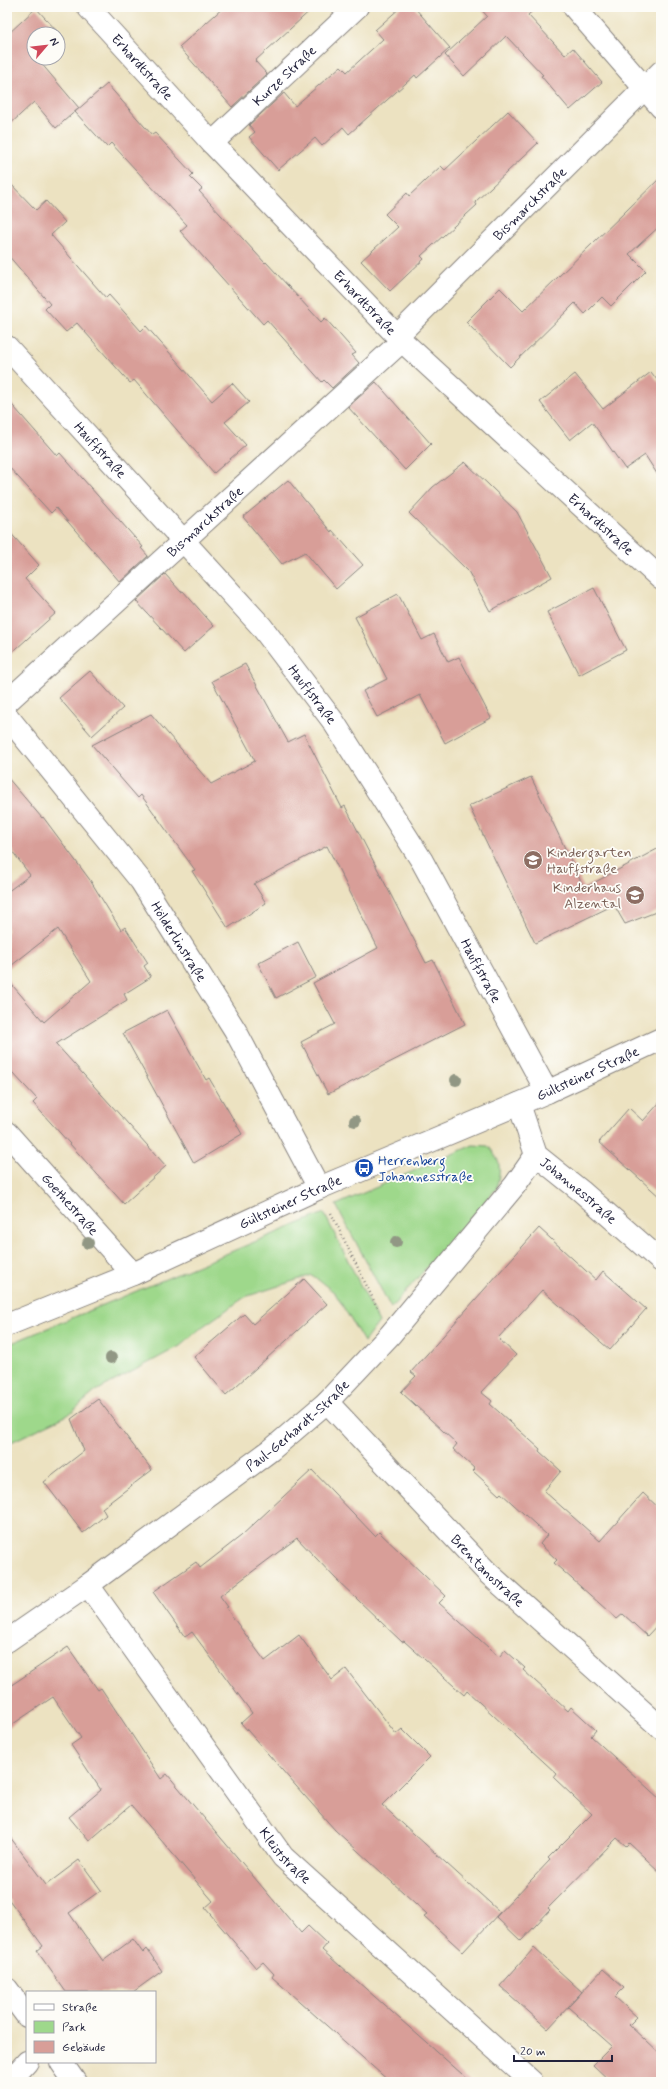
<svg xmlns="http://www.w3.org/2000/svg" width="668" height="2089" viewBox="0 0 668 2089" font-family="Mynerve,sans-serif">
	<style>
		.green { fill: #9ed88b; stroke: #607d63 }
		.building { fill: #d89e98 }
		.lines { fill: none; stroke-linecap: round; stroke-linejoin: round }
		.minor-casing { stroke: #87827e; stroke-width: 24 }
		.path { stroke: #87827e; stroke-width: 2.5; stroke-dasharray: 1 3; stroke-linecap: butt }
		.minor { stroke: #fff; stroke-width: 22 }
		.tree { fill: #919784 }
		.labels { text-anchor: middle; stroke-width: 3.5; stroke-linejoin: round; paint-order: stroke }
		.street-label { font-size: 14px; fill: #22223b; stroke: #fdfcf7 }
		.education-label { font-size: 14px; fill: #785e54; stroke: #fdfcf7; text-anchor: start }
		.transit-label { font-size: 14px; fill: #164399; stroke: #fdfcf7; text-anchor: start }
	</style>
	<rect width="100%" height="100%" fill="#fdfcf7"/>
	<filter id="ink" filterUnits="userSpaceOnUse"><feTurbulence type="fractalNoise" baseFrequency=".025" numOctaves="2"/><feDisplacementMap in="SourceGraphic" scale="8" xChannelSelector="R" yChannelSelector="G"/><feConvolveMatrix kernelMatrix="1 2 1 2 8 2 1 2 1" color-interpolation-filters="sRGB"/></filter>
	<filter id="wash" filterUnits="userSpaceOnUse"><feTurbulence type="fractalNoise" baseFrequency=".012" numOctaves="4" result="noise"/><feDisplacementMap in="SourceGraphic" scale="16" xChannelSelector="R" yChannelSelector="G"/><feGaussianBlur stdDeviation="0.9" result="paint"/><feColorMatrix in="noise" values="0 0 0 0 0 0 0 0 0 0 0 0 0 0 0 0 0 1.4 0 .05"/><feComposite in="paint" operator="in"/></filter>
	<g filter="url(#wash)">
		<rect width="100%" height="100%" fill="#ece2c1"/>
		<!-- green -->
		<path class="green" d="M 473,1145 L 488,1146 C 502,1161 501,1170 496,1189 L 391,1308 L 336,1205 Z
			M 324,1213 L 379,1322 L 364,1342 L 335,1293 L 312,1275 L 245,1297 L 202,1327 L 180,1346 L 96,1391 L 68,1415 L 7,1444 L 7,1345 Z"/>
		<g id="blocks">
			<!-- building -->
			<path class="building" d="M 224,7 L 314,7 L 255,61 L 267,74 L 232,107 L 179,47 Z
				M 401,7 L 414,7 L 450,48 L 417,78 L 415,75 L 349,134 L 343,127 L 322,146 L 315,138 L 278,170 L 249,137 L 255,132 L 249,125 L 284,93 L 295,106 L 341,66 L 347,72 L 383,39 L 375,30 Z
				M 479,7 L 537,7 L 528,15 L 565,55 L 573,48 L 602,82 L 570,110 L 541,76 L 543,75 L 506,36 L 464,76 L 445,55 L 487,16 Z
				M 36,8 L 65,40 L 58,46 L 58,34 L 34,34 L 34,58 L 45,58 L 40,62 L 79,108 L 56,128 L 34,102 L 7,127 L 7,35 Z
				M 107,84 L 152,135 L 155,133 L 193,174 L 190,177 L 202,189 L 199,191 L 265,263 L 266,262 L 321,322 L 325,318 L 356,353 L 352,355 L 359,363 L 332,388 L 324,380 L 322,382 L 267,320 L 263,324 L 180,231 L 187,225 L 111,143 L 107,147 L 75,112 Z
				M 508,111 L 538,143 L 475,202 L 477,205 L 421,256 L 424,259 L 390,291 L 361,261 L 398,227 L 385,214 L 407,193 L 409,196 L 441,166 L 445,170 Z
				M 661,177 L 661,225 L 629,254 L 646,271 L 611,306 L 602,297 L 585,314 L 575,303 L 510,367 L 466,322 L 500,288 L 523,311 Z
				M 7,180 L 36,210 L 46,201 L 65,222 L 51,235 L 106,298 L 109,295 L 141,331 L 146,326 L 212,401 L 232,383 L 249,402 L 225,422 L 246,445 L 214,473 L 134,380 L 130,383 L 77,323 L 66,332 L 45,309 L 50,304 L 7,254 Z
				M 651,372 L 661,385 L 661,480 L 645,455 L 625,469 L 592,422 L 570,440 L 540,402 L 575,374 L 603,409 Z
				M 376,382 L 431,444 L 405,470 L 348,407 Z
				M 7,399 L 57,456 L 60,453 L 143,547 L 141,548 L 148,556 L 120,582 L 56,508 L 51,513 L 7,465 Z
				M 465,462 L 517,512 L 552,577 L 490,611 L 468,571 L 409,513 L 433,487 Z
				M 288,480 L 331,532 L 332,530 L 363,565 L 336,589 L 305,552 L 282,564 L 243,517 Z
				M 7,529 L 39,565 L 25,579 L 56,613 L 7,657 Z
				M 165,574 L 181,592 L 183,591 L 214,626 L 184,653 L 136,601 Z
				M 594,588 L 626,650 L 579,675 L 547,612 Z
				M 398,594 L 422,640 L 434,634 L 448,662 L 459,657 L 491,718 L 445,743 L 420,695 L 377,717 L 363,691 L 387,679 L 355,617 Z
				M 245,664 L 288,742 L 304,734 L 342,808 L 345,806 L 426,963 L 433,960 L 465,1024 L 328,1094 L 301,1042 L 335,1024 L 313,983 L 378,948 L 327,846 L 254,884 L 266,903 L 228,928 L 192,871 L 195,870 L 141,795 L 138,798 L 92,745 L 151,714 L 211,784 L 255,761 L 212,681 Z
				M 90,671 L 123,708 L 92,736 L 59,698 Z
				M 7,777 L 42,818 L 43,817 L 90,880 L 121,930 L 125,927 L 148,963 L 144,966 L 151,977 L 124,994 L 127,1000 L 56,1044 L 166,1166 L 124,1204 L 33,1103 L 37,1099 L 12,1072 L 7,1075 L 7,979 L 44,1022 L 91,981 L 58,929 L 7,969 L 7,892 L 30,875 L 7,844 Z
				M 531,777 L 584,888 L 661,847 L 661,910 L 625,924 L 614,905 L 535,943 L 469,806 Z
				M 298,942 L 316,977 L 276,998 L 258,963 Z
				M 167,1010 L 206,1080 L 209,1078 L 242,1134 L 194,1163 L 123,1033 Z
				M 661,1101 L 661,1198 L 599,1142 L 629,1108 L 643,1121 Z
				M 539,1228 L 596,1280 L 603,1271 L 646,1309 L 610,1350 L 542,1290 L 498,1338 L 516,1355 L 481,1392 L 492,1401 L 490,1404 L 540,1449 L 539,1451 L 561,1471 L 544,1491 L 600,1541 L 643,1493 L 661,1510 L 661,1621 L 647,1636 L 623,1614 L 617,1619 L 554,1563 L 557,1560 L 540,1544 L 547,1535 L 501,1493 L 499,1495 L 473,1471 L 475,1469 L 453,1449 L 457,1444 L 401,1392 L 416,1376 L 411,1372 Z
				M 304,1279 L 327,1304 L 226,1395 L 194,1357 L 244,1314 L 253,1324 Z
				M 98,1399 L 152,1470 L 102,1508 L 106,1515 L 83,1533 L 44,1482 L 84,1451 L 71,1419 Z
				M 312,1470 L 375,1536 L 379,1532 L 446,1596 L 439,1603 L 499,1657 L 505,1650 L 525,1668 L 523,1670 L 568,1711 L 571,1707 L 596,1730 L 591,1736 L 661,1800 L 661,1873 L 629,1843 L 626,1846 L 617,1838 L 548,1908 L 550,1910 L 521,1941 L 496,1917 L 550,1860 L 548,1858 L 592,1814 L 554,1778 L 557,1774 L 467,1691 L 464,1695 L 404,1641 L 402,1642 L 335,1578 L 297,1538 L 220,1596 L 228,1607 L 226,1608 L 265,1661 L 299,1635 L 332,1680 L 346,1669 L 396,1734 L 402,1729 L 430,1757 L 382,1805 L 500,1912 L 463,1952 L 424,1916 L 427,1914 L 335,1830 L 296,1786 L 241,1723 L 252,1713 L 192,1632 L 185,1637 L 153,1592 L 196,1562 L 200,1568 L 241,1536 Z
				M 68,1647 L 98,1690 L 101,1688 L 161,1779 L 167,1774 L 301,1933 L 308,1926 L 327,1944 L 322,1950 L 471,2082 L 390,2082 L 272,1977 L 274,1974 L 263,1962 L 256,1968 L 205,1908 L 213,1901 L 131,1805 L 89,1841 L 69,1817 L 101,1790 L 71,1745 L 81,1738 L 53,1697 L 7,1728 L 7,1688 Z
				M 7,1833 L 46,1885 L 79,1860 L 101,1890 L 69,1913 L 103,1961 L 133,1939 L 143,1953 L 147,1949 L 162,1971 L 133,1992 L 66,1992 L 37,1951 L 43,1946 L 7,1897 Z
				M 534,1948 L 582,1992 L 548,2029 L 500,1986 Z
				M 603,1969 L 624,1988 L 615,1997 L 637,2017 L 629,2025 L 661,2055 L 661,2082 L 611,2082 L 593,2065 L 612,2046 L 568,2007 Z"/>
		</g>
	</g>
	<g filter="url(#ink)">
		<use href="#blocks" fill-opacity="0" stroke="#87827e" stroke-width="1"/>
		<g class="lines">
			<defs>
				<g id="minor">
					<path id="s1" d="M 88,7 L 212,143 L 402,341 L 661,579"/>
					<path d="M 574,7 L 661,107"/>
					<path id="s2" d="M 212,143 L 357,7"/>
					<path id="s3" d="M 398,335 L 661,72"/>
					<path id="s4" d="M 7,347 L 261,626 L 333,721 L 422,861 L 547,1092"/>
					<path id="s5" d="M 7,702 L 402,341"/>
					<path id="s6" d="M 7,716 L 141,881 L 235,1030 L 319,1188"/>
					<path id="s7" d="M 519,1104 L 536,1155 L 581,1191 L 661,1261"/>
					<path id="s8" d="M 7,1133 L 133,1274"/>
					<path id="s9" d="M 7,1325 L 133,1274 L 319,1188 L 547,1092 L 661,1039"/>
					<path id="s10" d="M 327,1402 L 488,1573 L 661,1728"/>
					<path id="s11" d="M 88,1585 L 283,1857 L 532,2082"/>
					<path id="s12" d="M 7,1641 L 88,1585 L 271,1450 L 327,1402 L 390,1335 L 515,1185 L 536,1155"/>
					<path d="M 7,1989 L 27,2016"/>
					<path d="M 61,2062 L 75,2082"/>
					<path d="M 9,2082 L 27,2062"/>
				</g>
			</defs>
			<!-- minor casing -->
			<use href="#minor" class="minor-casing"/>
			<!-- path -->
			<path class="path" d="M 331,1213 L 377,1307"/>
			<!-- minor -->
			<use href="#minor" class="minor"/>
		</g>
		<!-- trees -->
		<g class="tree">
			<circle cx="456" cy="1080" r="6"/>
			<circle cx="355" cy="1121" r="6"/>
			<circle cx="396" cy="1242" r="6"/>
			<circle cx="88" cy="1243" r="6"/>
			<circle cx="111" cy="1358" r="6"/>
		</g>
	</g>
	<!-- icons -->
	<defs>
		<symbol id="school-disc" viewBox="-11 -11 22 22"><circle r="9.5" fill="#8d6e63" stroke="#fdfcf7"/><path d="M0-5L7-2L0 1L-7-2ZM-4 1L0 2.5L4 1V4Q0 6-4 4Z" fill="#fff"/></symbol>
		<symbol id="bus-disc" viewBox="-11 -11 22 22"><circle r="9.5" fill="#1a4fb4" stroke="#fdfcf7"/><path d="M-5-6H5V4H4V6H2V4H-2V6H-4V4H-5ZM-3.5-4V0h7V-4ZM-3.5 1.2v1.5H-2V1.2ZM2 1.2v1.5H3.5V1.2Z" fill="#fff"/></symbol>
	</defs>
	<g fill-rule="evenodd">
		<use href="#school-disc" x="522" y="849" width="22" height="22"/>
		<use href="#school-disc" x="624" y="884" width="22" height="22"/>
		<use href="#bus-disc" x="353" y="1157" width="22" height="22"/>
	</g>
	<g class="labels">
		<!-- street labels -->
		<g class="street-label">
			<text dy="5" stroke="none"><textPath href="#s1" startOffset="81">Erhardtstraße</textPath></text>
			<text dy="5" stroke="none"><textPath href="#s2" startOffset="99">Kurze Straße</textPath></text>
			<text dy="5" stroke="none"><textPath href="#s3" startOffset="186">Bismarckstraße</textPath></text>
			<text dy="5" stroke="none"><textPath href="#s1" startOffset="405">Erhardtstraße</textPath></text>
			<text dy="5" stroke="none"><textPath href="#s4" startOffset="139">Hauffstraße</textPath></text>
			<text dy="5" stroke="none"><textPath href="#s5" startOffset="268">Bismarckstraße</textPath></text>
			<text dy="5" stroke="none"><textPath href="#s1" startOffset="729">Erhardtstraße</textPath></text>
			<text dy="5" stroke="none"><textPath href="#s4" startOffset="463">Hauffstraße</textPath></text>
			<text dy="5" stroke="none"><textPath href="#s6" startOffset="284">Hölderlinstraße</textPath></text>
			<text dy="5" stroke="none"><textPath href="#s4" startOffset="787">Hauffstraße</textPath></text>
			<text dy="5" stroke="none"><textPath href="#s9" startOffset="633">Gültsteiner Straße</textPath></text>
			<text dy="5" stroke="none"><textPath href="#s7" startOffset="109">Johannesstraße</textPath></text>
			<text dy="5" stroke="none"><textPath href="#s9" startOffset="309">Gültsteiner Straße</textPath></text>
			<text dy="5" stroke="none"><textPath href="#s8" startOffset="95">Goethestraße</textPath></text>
			<text dy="5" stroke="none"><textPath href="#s12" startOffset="362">Paul-Gerhardt-Straße</textPath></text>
			<text dy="5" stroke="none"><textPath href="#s10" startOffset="233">Brentanostraße</textPath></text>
			<text dy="5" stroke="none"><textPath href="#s11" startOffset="335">Kleiststraße</textPath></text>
		</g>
		<!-- education labels -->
		<g class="education-label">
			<text x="547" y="857">Kindergarten<tspan x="547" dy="16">Hauffstraße</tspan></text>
			<text x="621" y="892" text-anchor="end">Kinderhaus<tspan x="621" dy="16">Alzental</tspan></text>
		</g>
		<!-- transit labels -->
		<g class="transit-label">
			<text x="378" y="1165">Herrenberg<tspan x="378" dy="16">Johannesstraße</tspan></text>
		</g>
	</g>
	<!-- margin -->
	<rect width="668" height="2089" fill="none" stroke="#fdfcf7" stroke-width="24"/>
	<!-- legend -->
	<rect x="26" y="1991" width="130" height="72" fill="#fdfcf7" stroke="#a5a5ac"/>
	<rect x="34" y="2004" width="20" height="6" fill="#ffffff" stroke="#a5a5ac"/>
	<text x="62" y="2011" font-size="12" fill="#22223b">Straße</text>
	<rect x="34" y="2021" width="20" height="12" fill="#9ed88b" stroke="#a5a5ac"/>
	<text x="62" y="2031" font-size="12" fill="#22223b">Park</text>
	<rect x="34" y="2041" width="20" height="12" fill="#d89e98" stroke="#a5a5ac"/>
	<text x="62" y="2051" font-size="12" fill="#22223b">Gebäude</text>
	<!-- north arrow -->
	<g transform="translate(46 46) rotate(62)"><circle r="19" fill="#fdfcf7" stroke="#a5a5ac"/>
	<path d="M0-3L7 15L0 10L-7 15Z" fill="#d1495b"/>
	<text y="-6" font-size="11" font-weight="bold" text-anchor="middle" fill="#22223b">N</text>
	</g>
	<!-- scale -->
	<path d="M514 2055v6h98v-6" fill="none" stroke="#22223b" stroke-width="2"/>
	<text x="520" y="2055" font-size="12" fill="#22223b" stroke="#fdfcf7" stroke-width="3" paint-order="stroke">20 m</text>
</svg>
